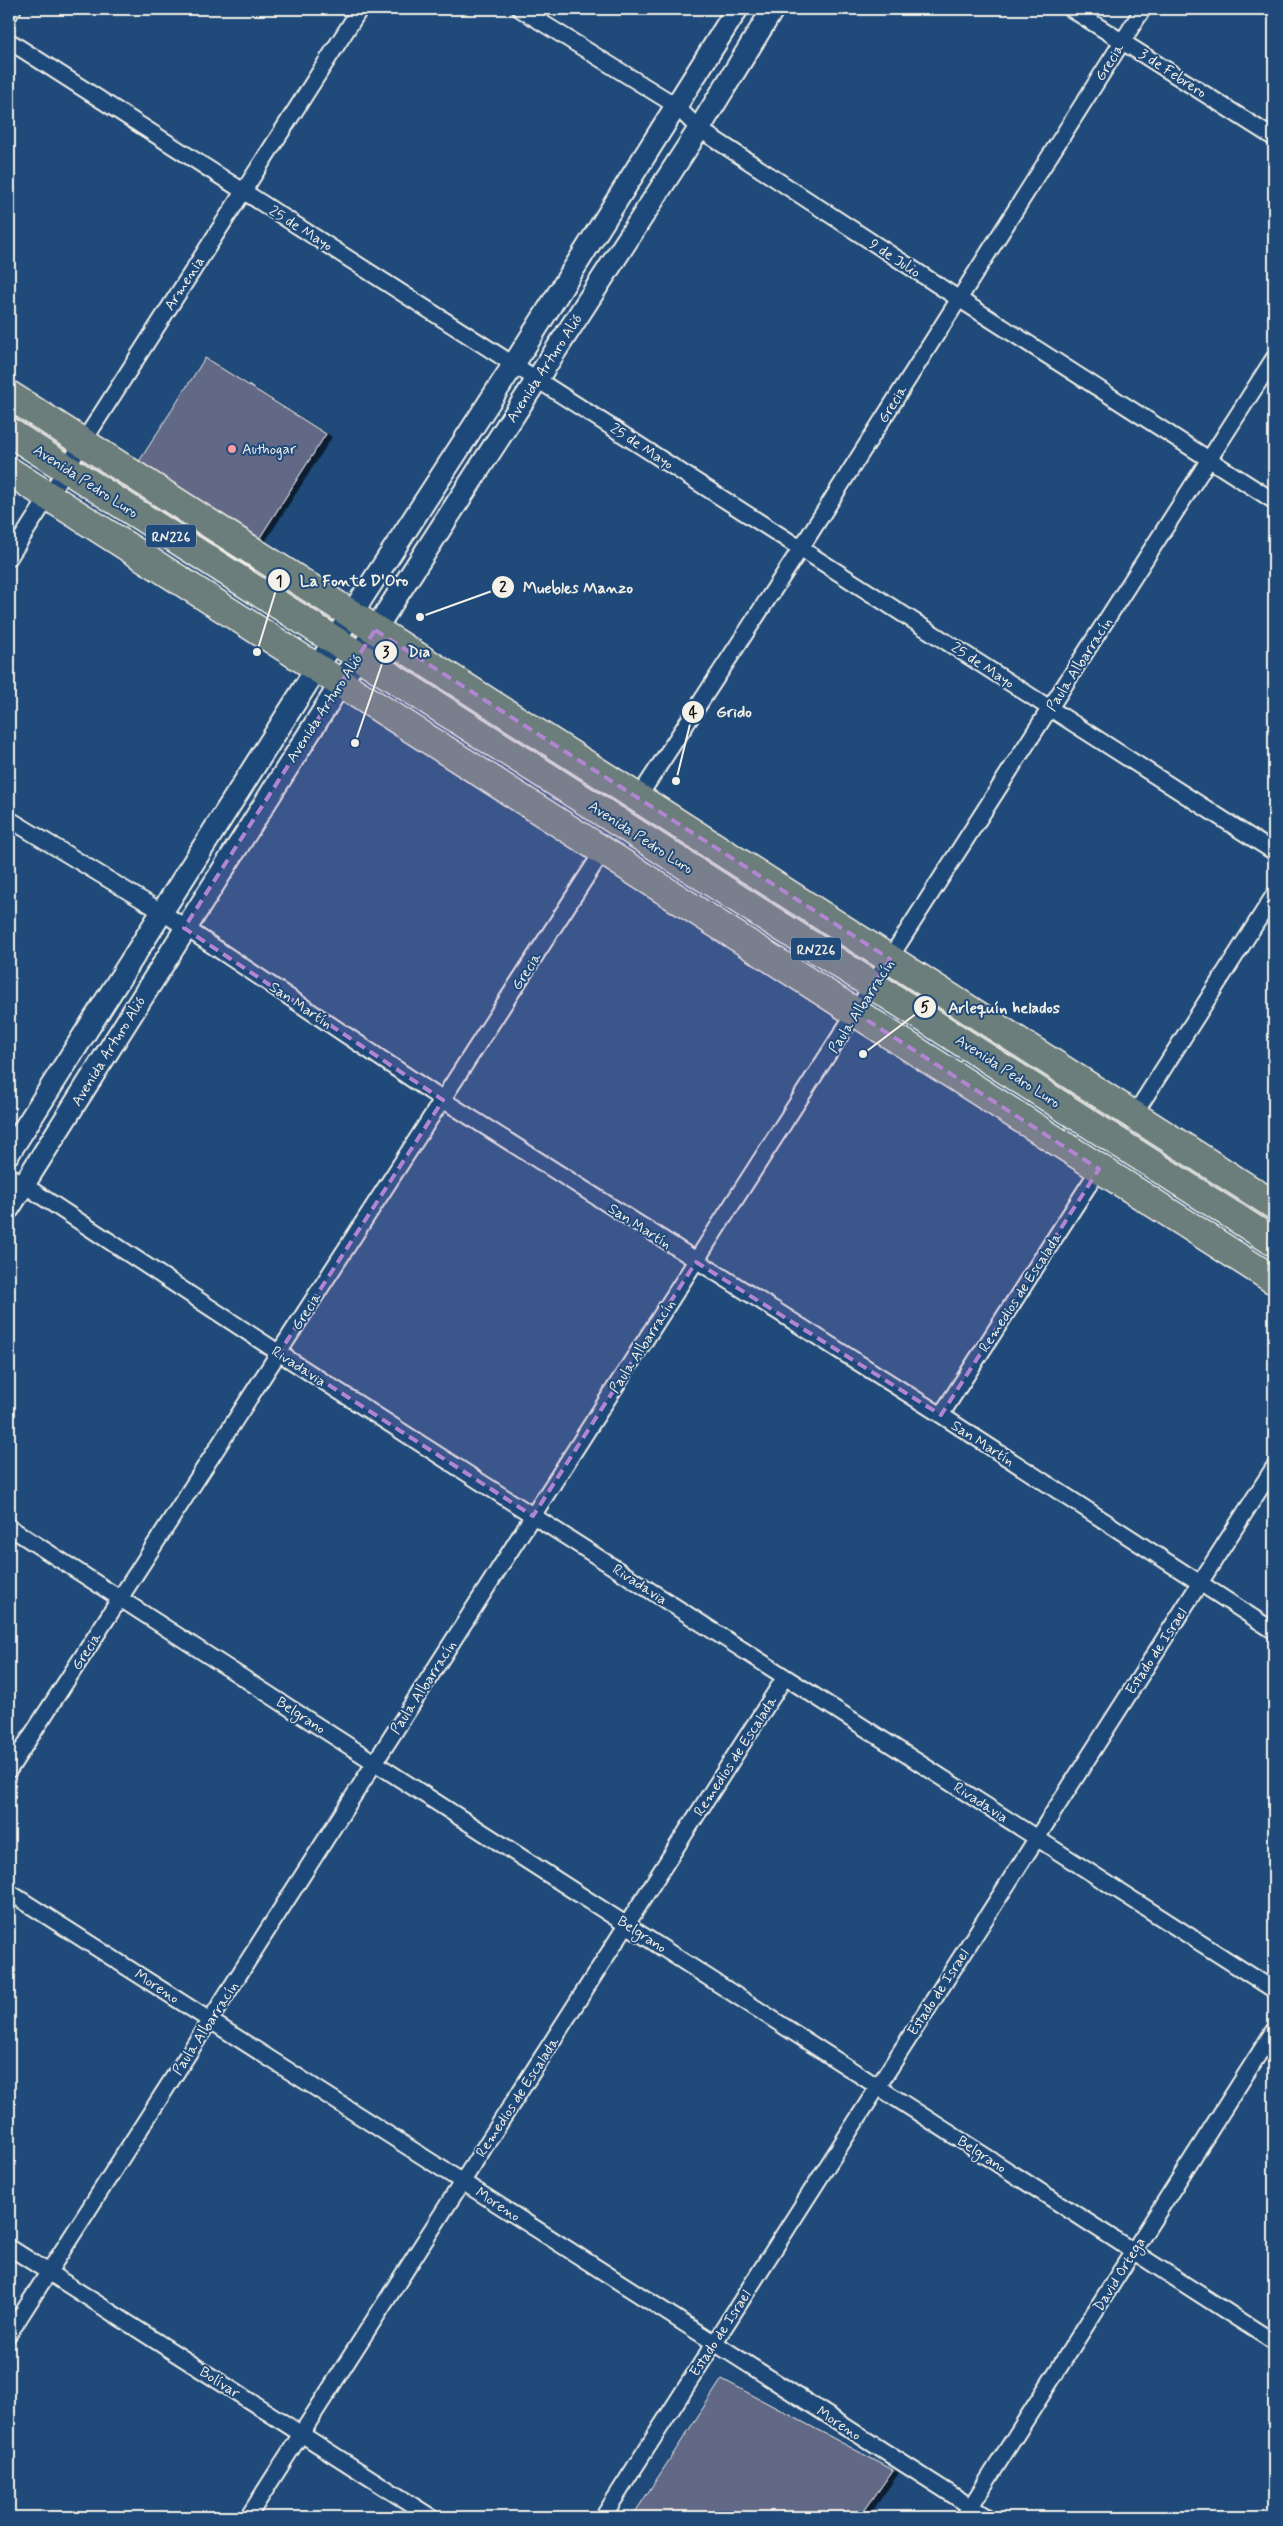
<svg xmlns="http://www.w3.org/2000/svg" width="1283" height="2526" viewBox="0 0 1283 2526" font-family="Mynerve,sans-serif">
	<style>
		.building { fill: #626987; stroke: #f4f1e8; filter: url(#shadow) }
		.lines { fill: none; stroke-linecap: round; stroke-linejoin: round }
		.street-casing { stroke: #f4f1e8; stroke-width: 19 }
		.secondary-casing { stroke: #f4f1e8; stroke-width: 25 }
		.highway-casing { stroke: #f4f1e8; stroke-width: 31 }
		.street { stroke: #1f4a7a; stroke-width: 15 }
		.secondary { stroke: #1f4a7a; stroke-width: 21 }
		.highway { stroke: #6c7e7c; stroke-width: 28 }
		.marked { fill: #b185d1; fill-opacity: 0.2; stroke: #b185d1; stroke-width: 4; stroke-dasharray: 10 6; stroke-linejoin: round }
		.poi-dot { fill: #ff9aa2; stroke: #1f4a7a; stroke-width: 2 }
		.labels { text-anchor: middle; stroke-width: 4; stroke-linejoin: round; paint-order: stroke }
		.shield { fill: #1f4a7a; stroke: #b4bfc7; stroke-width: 1 }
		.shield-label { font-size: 14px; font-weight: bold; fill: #f4f1e8 }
		.street-label { font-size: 15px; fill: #f4f1e8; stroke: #1f4a7a }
		.poi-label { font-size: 15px; fill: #f4f1e8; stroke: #1f4a7a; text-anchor: start }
		.leader { fill: none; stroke: #f4f1e8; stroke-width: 2 }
		.callout-dot { fill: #f4f1e8; stroke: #1f4a7a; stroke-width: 2 }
		.mark-label { font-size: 15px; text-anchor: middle; font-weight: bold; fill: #111 }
		.callout-label { font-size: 16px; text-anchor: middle; font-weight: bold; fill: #f4f1e8; stroke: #1f4a7a; stroke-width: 4; stroke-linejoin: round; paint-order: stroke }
	</style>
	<defs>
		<filter id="shadow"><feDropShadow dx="5.5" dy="3" stdDeviation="0" flood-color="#0009"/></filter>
	</defs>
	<rect width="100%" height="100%" fill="#1f4a7a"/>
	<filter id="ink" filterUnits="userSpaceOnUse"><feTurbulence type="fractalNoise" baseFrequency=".02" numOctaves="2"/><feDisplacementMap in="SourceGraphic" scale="10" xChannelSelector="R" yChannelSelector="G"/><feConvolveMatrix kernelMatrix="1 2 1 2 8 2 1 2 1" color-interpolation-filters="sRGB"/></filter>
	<g filter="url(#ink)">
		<!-- building -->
		<path class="building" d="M 205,358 L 326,434 L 259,539 L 138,463 Z
			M 722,2379 L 893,2470 L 860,2517 L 632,2517 Z"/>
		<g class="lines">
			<defs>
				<path id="street" d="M 520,9 L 675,105 L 699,129 L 959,299 L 1274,501
					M 1071,9 L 1274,138
					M 9,15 L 13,9
					M 9,41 L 1274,852
					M 9,558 L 360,9
					M 638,798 L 801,548 L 1143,9
					M 9,819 L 162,912 L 443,1100 L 941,1415 L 1274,1631
					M 1134,1115 L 1274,895
					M 9,1175 L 279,1353 L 1274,1990
					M 941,1415 L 1099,1169
					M 9,1527 L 1274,2342
					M 9,1770 L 603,851
					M 9,1892 L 987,2517
					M 9,2247 L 431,2517
					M 9,2334 L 1274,358
					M 248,2517 L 785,1677
					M 603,2517 L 1274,1467
					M 964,2517 L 1274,2030"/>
				<path id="secondary" d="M 9,1153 L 334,641 L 514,364 L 737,9
					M 9,1208 L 358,656 L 699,129 L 773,9"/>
				<path id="highway" d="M 9,395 L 1274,1205
					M 9,432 L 1274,1242
					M 9,471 L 1274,1280"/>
			</defs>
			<!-- street casing -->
			<use href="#street" class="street-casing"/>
			<!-- secondary casing -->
			<use href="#secondary" class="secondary-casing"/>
			<!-- highway casing -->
			<use href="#highway" class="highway-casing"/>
			<!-- street -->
			<use href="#street" class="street"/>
			<!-- secondary -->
			<use href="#secondary" class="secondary"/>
			<!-- highway -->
			<use href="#highway" class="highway"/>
		</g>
	</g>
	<!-- marked area -->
	<path class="marked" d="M 375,630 L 890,959 L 856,1013 L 1099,1169 L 941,1415 L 696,1262 L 533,1516 L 279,1353 L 443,1100 L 184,928 Z"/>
	<!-- markers -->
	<circle class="poi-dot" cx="232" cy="449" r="5"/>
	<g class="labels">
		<!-- shield labels -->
		<g class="shield">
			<rect x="146" y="524.5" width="50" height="23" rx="4"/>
			<rect x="791" y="937.5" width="50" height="23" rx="4"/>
		</g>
		<g class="shield-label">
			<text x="171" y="541">RN226</text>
			<text x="816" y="954">RN226</text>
		</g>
		<!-- street labels -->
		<g class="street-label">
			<text transform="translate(1109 62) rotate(-58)" y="5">Grecia</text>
			<text transform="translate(1173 73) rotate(33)" y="5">3 de Febrero</text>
			<text transform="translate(301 228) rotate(32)" y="5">25 de Mayo</text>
			<text transform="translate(895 258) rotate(33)" y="5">9 de Julio</text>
			<text transform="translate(184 283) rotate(-57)" y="5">Armenia</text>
			<text transform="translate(544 368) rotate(-57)" y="5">Avenida Arturo Alió</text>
			<text transform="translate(892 404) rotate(-58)" y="5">Grecia</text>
			<text transform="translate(642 446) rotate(33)" y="5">25 de Mayo</text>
			<text transform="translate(86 481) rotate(33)" y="5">Avenida Pedro Luro</text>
			<text transform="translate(1079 664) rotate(-57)" y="5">Paula Albarracín</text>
			<text transform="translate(983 665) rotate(33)" y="5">25 de Mayo</text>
			<text transform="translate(324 708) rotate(-57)" y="5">Avenida Arturo Alió</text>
			<text transform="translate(641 837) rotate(33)" y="5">Avenida Pedro Luro</text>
			<text transform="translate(526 971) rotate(-57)" y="5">Grecia</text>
			<text transform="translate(301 1005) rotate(34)" y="5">San Martín</text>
			<text transform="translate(861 1006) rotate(-57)" y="5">Paula Albarracín</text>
			<text transform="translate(108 1051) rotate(-58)" y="5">Avenida Arturo Alió</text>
			<text transform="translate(1008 1071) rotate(33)" y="5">Avenida Pedro Luro</text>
			<text transform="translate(640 1226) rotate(33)" y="5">San Martín</text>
			<text transform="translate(1020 1292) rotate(-57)" y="5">Remedios de Escalada</text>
			<text transform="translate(306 1311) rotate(-57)" y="5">Grecia</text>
			<text transform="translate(642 1346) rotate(-57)" y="5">Paula Albarracín</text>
			<text transform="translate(299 1366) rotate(33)" y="5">Rivadavia</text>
			<text transform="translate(983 1443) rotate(33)" y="5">San Martín</text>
			<text transform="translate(640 1584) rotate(33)" y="5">Rivadavia</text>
			<text transform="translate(86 1651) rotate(-57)" y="5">Grecia</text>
			<text transform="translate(1156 1651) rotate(-57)" y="5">Estado de Israel</text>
			<text transform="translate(423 1687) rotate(-57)" y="5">Paula Albarracín</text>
			<text transform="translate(301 1715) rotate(33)" y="5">Belgrano</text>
			<text transform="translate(735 1756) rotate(-57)" y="5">Remedios de Escalada</text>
			<text transform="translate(981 1802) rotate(33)" y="5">Rivadavia</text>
			<text transform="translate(642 1934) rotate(33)" y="5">Belgrano</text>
			<text transform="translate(157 1986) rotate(33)" y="5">Moreno</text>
			<text transform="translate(938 1992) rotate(-57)" y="5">Estado de Israel</text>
			<text transform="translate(205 2028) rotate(-57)" y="5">Paula Albarracín</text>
			<text transform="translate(517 2097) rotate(-57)" y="5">Remedios de Escalada</text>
			<text transform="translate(982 2154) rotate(33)" y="5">Belgrano</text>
			<text transform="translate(498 2204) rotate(33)" y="5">Moreno</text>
			<text transform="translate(1119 2274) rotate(-58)" y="5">David Ortega</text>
			<text transform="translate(720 2333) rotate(-57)" y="5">Estado de Israel</text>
			<text transform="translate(220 2382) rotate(33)" y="5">Bolívar</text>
			<text transform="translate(839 2423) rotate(33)" y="5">Moreno</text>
		</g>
		<!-- poi labels -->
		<g class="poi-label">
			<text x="242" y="454">Authogar</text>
		</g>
	</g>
	<!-- callouts -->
	<path class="leader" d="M257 652L279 580M420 617L503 587M355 743L386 652M676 781L693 712M863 1054L925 1007"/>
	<g class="callout-dot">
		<circle cx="257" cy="652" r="5"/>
		<circle cx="420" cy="617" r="5"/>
		<circle cx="355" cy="743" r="5"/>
		<circle cx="676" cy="781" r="5"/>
		<circle cx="863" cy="1054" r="5"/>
		<circle cx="279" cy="580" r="12"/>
		<circle cx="503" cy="587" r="12"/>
		<circle cx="386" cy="652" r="12"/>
		<circle cx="693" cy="712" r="12"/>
		<circle cx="925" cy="1007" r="12"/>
	</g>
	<g class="mark-label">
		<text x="279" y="586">1</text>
		<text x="503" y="592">2</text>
		<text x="386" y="657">3</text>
		<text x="693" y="717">4</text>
		<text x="925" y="1012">5</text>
	</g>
	<g class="callout-label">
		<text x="354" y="586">La Fonte D'Oro</text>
		<text x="578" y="593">Muebles Manzo</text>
		<text x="419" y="657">Dia</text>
		<text x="734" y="717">Grido</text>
		<text x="1004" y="1013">Arlequín helados</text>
	</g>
	<!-- margin -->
	<rect width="1283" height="2526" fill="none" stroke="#1f4a7a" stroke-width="30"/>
	<rect x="15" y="15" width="1253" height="2496" fill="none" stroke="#f4f1e8" stroke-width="2" filter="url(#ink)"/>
</svg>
